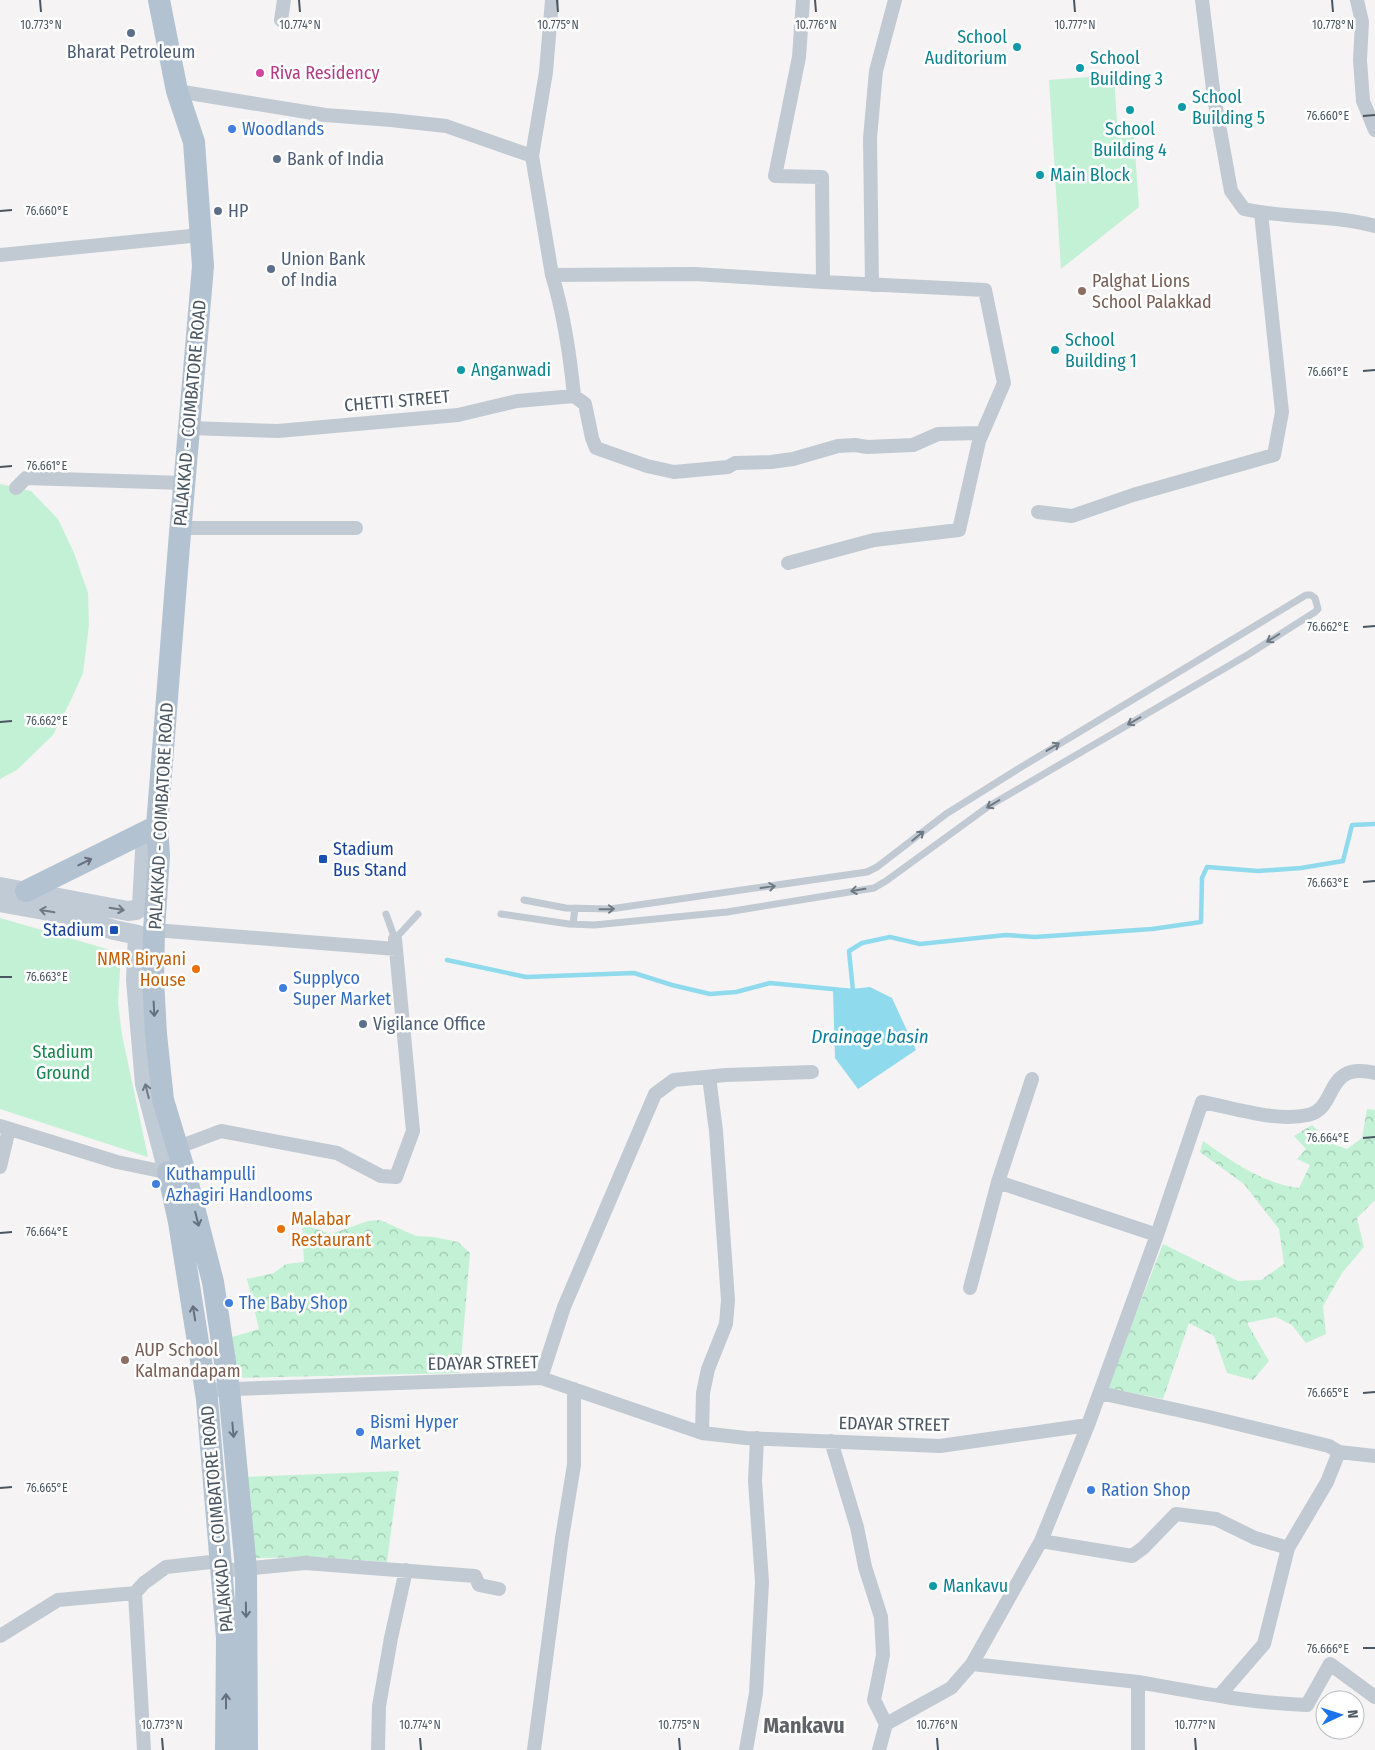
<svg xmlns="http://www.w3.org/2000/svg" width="1375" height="1750" viewBox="0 0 1375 1750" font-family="'Fira Sans Condensed',sans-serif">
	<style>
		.forest { fill: url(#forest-crowns) }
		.green { fill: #c3f1d5 }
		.water { fill: #90daee }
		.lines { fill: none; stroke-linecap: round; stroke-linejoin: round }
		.stream { stroke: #90daee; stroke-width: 4.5 }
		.lane { stroke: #c1cad2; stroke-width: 7 }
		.street { stroke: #c1cad2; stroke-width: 14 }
		.secondary { stroke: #c1cbd6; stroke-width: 20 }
		.primary { stroke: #b3c2d1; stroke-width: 22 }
		.oneway { stroke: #6e7983 }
		.oneway2 { stroke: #64717d }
		.oneway3 { stroke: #6e7984 }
		.ticks { fill: none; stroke: #4a5661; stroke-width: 2 }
		.service-dot { fill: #5c6f8a; stroke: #fff; stroke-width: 2 }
		.culture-dot { fill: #0f9aa8; stroke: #fff; stroke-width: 2 }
		.hotel-dot { fill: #d1479c; stroke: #fff; stroke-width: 2 }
		.shop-dot { fill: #3f7fe0; stroke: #fff; stroke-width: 2 }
		.education-dot { fill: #8d6e63; stroke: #fff; stroke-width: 2 }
		.transit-dot { fill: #1a4fb4; stroke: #fff; stroke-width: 2 }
		.food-dot { fill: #e8710a; stroke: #fff; stroke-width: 2 }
		.labels { text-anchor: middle; stroke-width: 5; stroke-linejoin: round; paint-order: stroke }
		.culture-label { font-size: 18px; fill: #0d838f; stroke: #fff; text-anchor: start }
		.service-label { font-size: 18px; fill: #4e5e75; stroke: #fff; text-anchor: start }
		.hotel-label { font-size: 18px; fill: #b23c85; stroke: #fff; text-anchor: start }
		.shop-label { font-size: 18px; fill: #366cbe; stroke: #fff; text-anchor: start }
		.education-label { font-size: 18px; fill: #785e54; stroke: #fff; text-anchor: start }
		.street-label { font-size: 18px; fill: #4a5661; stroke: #fff }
		.transit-label { font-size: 18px; fill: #164399; stroke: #fff; text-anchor: start }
		.food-label { font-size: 18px; fill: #c56008; stroke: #fff; text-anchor: end }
		.park-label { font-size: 18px; fill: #17864f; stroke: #fff }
		.water-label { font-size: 19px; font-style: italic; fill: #0c7c9b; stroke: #fff }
		.district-label { font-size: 22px; font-weight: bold; fill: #5f6368; stroke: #fff }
		.ticks-label { font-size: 12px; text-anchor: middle; fill: #4a5661; stroke: #fff; stroke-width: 5; stroke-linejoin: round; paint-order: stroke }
	</style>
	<defs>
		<pattern id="forest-crowns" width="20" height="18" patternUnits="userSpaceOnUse" patternTransform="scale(1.25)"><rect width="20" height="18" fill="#c3f1d5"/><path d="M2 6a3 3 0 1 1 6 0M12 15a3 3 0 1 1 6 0" fill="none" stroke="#a0c6b0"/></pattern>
	</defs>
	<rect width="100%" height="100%" fill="#f5f3f3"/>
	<!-- forest -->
	<path class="forest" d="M 1367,1109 L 1375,1110 L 1375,1200 L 1357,1218 L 1364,1247 L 1342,1273 L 1323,1306 L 1326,1334 L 1306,1343 L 1292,1325 L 1276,1317 L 1247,1323 L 1269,1361 L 1253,1380 L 1227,1373 L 1214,1336 L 1189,1323 L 1163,1399 L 1107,1388 L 1163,1244 L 1238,1281 L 1261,1280 L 1284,1264 L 1279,1229 L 1244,1184 L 1200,1152 L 1203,1141 C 1235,1163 1259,1182 1299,1188 L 1310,1165 L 1297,1159 L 1306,1149 L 1294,1136 L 1312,1125 L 1330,1143 L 1347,1149 L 1362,1138 Z
		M 380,1220 L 416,1236 L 434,1237 L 458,1242 L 470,1253 L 460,1373 L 236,1378 L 232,1337 L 259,1329 L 247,1279 L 274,1273 L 286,1264 L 304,1262 L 302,1224 L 331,1234 L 368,1221 Z
		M 399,1471 L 387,1562 L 317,1557 L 247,1558 L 244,1477 Z"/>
	<!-- green -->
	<path class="green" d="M 1114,75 L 1118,138 L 1134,137 L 1139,207 L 1061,269 L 1049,80 Z
		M 0,484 L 31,491 L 58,519 L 74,553 L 88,593 L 89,625 L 83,673 L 71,700 L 53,735 L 17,770 L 0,779 Z
		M 0,918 L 121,953 L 118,1003 L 122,1035 L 148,1157 L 0,1109 Z"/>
	<!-- water -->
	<path class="water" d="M 870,987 L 892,998 L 916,1050 L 858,1089 L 835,1058 L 833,991 Z"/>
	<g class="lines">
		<!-- stream -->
		<path class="stream" d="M 447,960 L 526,977 L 634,973 L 672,985 L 710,994 L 736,992 L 770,983 L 853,991 L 849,951 L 862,943 L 890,937 L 920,944 L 1006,935 L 1035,937 L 1152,929 L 1201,922 L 1202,878 L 1207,867 L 1258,871 L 1301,868 L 1343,861 L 1352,825 L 1375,824"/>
		<!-- lane -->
		<path class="lane" d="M 386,914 L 395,939 L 418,914
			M 501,914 L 569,924 L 594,925 L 727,912 L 874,888 L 886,881 L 989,806 L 1249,654 L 1315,612 L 1318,609 L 1315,598 L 1311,595 L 1306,595 L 1018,769 L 946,814 L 877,867 L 867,872 L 610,909 L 566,908 L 524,900
			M 573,924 L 575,908"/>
		<!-- street -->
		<path class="street" d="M 803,0 L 799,57 L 775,176 L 822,177 L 823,282
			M 1202,0 L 1214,97 L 1231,191 L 1244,209 C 1287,219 1332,214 1375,226
			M 1357,0 L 1362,22 L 1360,60 L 1363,101 L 1375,130
			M 281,20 L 284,0
			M 177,91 L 325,115 L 391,120 L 446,126 L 532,156 L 552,275 L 695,274 L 823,282 L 985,290 L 1004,383 L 979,441 L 959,530 L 874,540 L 788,563
			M 532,156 L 546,72 L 552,0
			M 0,255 L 201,235
			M 872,285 L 870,138 L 876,71 L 895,0
			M 574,396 L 585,404 L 592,438 L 596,448 L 647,466 L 674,472 L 728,467 L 735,463 L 771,462 L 793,459 L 838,446 L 855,445 L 867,447 L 913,445 L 938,434 L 982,433
			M 189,428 L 278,431 L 458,415 L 517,401 L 574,396 C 570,355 564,314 552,275
			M 16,488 L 26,478 L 184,483
			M 1038,512 L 1072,516 L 1133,495 L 1274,455 L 1282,412 L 1261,213
			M 180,528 L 356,528
			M 154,930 L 396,949
			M 0,1126 L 117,1162 L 175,1174
			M 176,1148 L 221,1131 L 337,1153 L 381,1176 L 396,1177 L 413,1131 L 395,939
			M 0,1167 L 9,1129
			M 998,1182 L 1157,1235
			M 970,1288 L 998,1182 L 1032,1079
			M 541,1378 L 564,1307 L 655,1094 L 674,1080 L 726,1075 L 812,1072
			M 206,1390 L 541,1378 L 702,1433 L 746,1438 L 940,1446 L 1088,1425
			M 1100,1393 L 1209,1417 L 1329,1446 L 1339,1452 L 1375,1456
			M 702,1433 L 703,1393 L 708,1369 L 726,1324 L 728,1300 L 716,1131 L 709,1077
			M 831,1441 L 857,1527 L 865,1567 L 881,1617 L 883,1655 L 874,1700 L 886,1724
			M 1041,1541 L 1132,1556 L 1143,1548 L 1176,1514 L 1216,1519 L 1255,1538 L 1288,1548 L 1327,1482 L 1339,1452
			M 221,1571 L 305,1563 L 475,1576 L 479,1585 L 499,1589
			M 0,1636 L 58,1600 L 135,1593
			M 972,1664 L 1138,1682 L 1138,1750
			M 1138,1682 C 1194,1692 1250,1703 1307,1705 L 1330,1664 L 1375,1697
			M 1219,1696 L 1264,1644 L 1288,1548
			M 144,1750 L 135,1593 L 144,1583 L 166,1567 L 220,1561
			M 378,1750 L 379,1706 L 391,1638 L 406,1570
			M 534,1750 L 562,1538 L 574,1465 L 574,1389
			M 746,1750 L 756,1693 L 762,1582 L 755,1481 L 757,1438
			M 879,1750 L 886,1724 L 951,1688 L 972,1664 L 1041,1541 L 1088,1425 L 1157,1235 L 1202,1102 C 1235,1108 1275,1122 1308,1115 C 1339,1108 1323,1061 1375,1073"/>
		<!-- secondary -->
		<path class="secondary" d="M 0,887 L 128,911 L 136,910 L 142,905 L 145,851 L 157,826
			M 0,902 L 66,914 L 114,930 L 138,935 L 136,980 L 145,1084 L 168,1172"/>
		<!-- primary -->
		<path class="primary" d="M 159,0 L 177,91 L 194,142 L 203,266 L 179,545 L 157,826 L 159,855 L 154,930 L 153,979 L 156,1034 L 163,1100 L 186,1176 L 213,1282 L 229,1389 L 246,1569 L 247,1750
			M 26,891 L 157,826
			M 168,1172 L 179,1222 L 207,1399 L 227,1638 L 226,1750"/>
	</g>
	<!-- one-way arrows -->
	<defs><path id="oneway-shaft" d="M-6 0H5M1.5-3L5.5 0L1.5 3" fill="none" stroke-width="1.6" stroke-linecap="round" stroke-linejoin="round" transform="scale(1.25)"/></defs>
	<g class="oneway">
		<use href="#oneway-shaft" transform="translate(1273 638) rotate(148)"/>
		<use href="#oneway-shaft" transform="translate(1134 721) rotate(150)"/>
		<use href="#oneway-shaft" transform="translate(1053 747) rotate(-31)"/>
		<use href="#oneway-shaft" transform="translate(993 804) rotate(149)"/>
		<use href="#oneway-shaft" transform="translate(918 836) rotate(-39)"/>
		<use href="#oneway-shaft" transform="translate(768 887) rotate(-8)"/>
		<use href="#oneway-shaft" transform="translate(858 890) rotate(171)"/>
		<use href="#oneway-shaft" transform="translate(607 909) rotate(-1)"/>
	</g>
	<g class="oneway2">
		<use href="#oneway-shaft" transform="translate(85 862) rotate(-26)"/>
		<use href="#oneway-shaft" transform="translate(154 1009) rotate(87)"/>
		<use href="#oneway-shaft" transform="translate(197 1219) rotate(76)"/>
		<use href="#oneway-shaft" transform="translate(194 1313) rotate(-99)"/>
		<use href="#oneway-shaft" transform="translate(233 1430) rotate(85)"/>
		<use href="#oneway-shaft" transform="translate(246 1610) rotate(89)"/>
		<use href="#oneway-shaft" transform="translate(226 1701) rotate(-90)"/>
	</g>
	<g class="oneway3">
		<use href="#oneway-shaft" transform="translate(117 909) rotate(9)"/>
		<use href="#oneway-shaft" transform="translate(47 911) rotate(-170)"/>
		<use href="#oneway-shaft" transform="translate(147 1091) rotate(-104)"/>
	</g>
	<!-- ticks -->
	<path class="ticks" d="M 40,0 L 41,12M 299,0 L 300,12M 557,0 L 558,12M 815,0 L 816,12M 1074,0 L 1075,12M 1332,0 L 1333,12M 1363,116 L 1375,115M 0,211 L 12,210M 1363,371 L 1375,370M 0,467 L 12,466M 1363,627 L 1375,626M 0,722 L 12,721M 1363,882 L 1375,881M 0,977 L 12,977M 1363,1138 L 1375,1137M 0,1233 L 12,1232M 1363,1393 L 1375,1392M 0,1488 L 12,1487M 1363,1648 L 1375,1648M 162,1738 L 163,1750M 420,1738 L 421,1750M 679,1738 L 680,1750M 937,1738 L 938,1750M 1195,1738 L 1196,1750"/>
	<!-- markers -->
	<g class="service-dot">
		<circle cx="131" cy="33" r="5"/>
		<circle cx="277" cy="159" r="5"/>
		<circle cx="218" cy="211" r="5"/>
		<circle cx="271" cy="269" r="5"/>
		<circle cx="363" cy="1024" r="5"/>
	</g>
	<g class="culture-dot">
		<circle cx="1017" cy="47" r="5"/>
		<circle cx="1080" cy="68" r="5"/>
		<circle cx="1182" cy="107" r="5"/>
		<circle cx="1130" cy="110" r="5"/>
		<circle cx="1040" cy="175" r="5"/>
		<circle cx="1055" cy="350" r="5"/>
		<circle cx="461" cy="370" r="5"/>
		<circle cx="933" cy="1586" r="5"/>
	</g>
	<circle class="hotel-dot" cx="260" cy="73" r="5"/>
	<g class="shop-dot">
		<circle cx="232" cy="129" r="5"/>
		<circle cx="283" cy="988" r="5"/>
		<circle cx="156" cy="1184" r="5"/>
		<circle cx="229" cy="1303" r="5"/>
		<circle cx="360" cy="1432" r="5"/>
		<circle cx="1091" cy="1490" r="5"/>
	</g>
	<g class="education-dot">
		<circle cx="1082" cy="291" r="5"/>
		<circle cx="125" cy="1360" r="5"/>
	</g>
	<g class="transit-dot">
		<rect x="318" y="854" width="10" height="10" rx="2.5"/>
		<rect x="109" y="925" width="10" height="10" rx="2.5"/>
	</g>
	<g class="food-dot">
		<circle cx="196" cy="969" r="5"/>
		<circle cx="281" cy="1229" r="5"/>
	</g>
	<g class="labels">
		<!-- culture labels -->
		<g class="culture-label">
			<text x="1007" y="43" text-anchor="end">School<tspan x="1007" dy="21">Auditorium</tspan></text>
			<text x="1090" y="64">School<tspan x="1090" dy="21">Building 3</tspan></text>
			<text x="1192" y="103">School<tspan x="1192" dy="21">Building 5</tspan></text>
			<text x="1130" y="135" text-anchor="middle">School<tspan x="1130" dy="21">Building 4</tspan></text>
			<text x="1050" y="181">Main Block</text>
			<text x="1065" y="346">School<tspan x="1065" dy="21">Building 1</tspan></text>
			<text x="471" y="376">Anganwadi</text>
			<text x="943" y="1592">Mankavu</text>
		</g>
		<!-- service labels -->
		<g class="service-label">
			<text x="131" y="58" text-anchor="middle">Bharat Petroleum</text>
			<text x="287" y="165">Bank of India</text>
			<text x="228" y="217">HP</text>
			<text x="281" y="265">Union Bank<tspan x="281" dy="21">of India</tspan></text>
			<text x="373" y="1030">Vigilance Office</text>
		</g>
		<!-- hotel labels -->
		<g class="hotel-label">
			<text x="270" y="79">Riva Residency</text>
		</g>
		<!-- shop labels -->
		<g class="shop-label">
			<text x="242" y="135">Woodlands</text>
			<text x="293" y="984">Supplyco<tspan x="293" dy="21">Super Market</tspan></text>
			<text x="166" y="1180">Kuthampulli<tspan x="166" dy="21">Azhagiri Handlooms</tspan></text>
			<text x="239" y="1309">The Baby Shop</text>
			<text x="370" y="1428">Bismi Hyper<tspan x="370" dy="21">Market</tspan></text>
			<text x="1101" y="1496">Ration Shop</text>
		</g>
		<!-- education labels -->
		<g class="education-label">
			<text x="1092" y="287">Palghat Lions<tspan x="1092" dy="21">School Palakkad</tspan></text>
			<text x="135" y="1356">AUP School<tspan x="135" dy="21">Kalmandapam</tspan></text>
		</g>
		<!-- street labels -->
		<g class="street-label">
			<text transform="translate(397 401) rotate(-5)" y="6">CHETTI STREET</text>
			<text transform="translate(190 413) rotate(-85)" y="6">PALAKKAD - COIMBATORE ROAD</text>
			<text transform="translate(161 816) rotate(-87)" y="6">PALAKKAD - COIMBATORE ROAD</text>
			<text transform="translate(483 1363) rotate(-1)" y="6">EDAYAR STREET</text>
			<text transform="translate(894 1424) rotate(1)" y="6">EDAYAR STREET</text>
			<text transform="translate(217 1519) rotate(-95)" y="6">PALAKKAD - COIMBATORE ROAD</text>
		</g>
		<!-- transit labels -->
		<g class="transit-label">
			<text x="333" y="855">Stadium<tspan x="333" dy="21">Bus Stand</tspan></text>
			<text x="104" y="936" text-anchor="end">Stadium</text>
		</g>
		<!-- food labels -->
		<g class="food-label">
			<text x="186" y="965">NMR Biryani<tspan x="186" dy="21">House</tspan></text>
			<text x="291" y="1225" text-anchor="start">Malabar<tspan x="291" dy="21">Restaurant</tspan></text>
		</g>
		<!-- park labels -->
		<g class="park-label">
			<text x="63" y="1058">Stadium<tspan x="63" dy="21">Ground</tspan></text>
		</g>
		<!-- water labels -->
		<g class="water-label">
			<text x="870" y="1043">Drainage basin</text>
		</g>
		<!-- district labels -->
		<g class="district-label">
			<text x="804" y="1733">Mankavu</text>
		</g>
	</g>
	<g class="ticks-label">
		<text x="41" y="29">10.773°N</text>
		<text x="300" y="29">10.774°N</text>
		<text x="558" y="29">10.775°N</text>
		<text x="816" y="29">10.776°N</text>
		<text x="1075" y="29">10.777°N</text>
		<text x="1333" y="29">10.778°N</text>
		<text x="1328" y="120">76.660°E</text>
		<text x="47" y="215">76.660°E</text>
		<text x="1328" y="376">76.661°E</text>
		<text x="47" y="470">76.661°E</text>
		<text x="1328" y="631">76.662°E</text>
		<text x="47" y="725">76.662°E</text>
		<text x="1328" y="887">76.663°E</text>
		<text x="47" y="981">76.663°E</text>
		<text x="1328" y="1142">76.664°E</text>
		<text x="47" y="1236">76.664°E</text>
		<text x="1328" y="1397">76.665°E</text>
		<text x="47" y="1492">76.665°E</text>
		<text x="1328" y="1653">76.666°E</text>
		<text x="162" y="1729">10.773°N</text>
		<text x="420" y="1729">10.774°N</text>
		<text x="679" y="1729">10.775°N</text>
		<text x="937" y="1729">10.776°N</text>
		<text x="1195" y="1729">10.777°N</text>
	</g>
	<!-- north arrow -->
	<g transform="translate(1340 1715) rotate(86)"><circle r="24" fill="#ffffff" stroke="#b7bbc0"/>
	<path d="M0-4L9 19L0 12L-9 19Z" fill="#1a73e8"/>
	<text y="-8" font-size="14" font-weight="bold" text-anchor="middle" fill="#4a5661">N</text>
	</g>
</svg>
